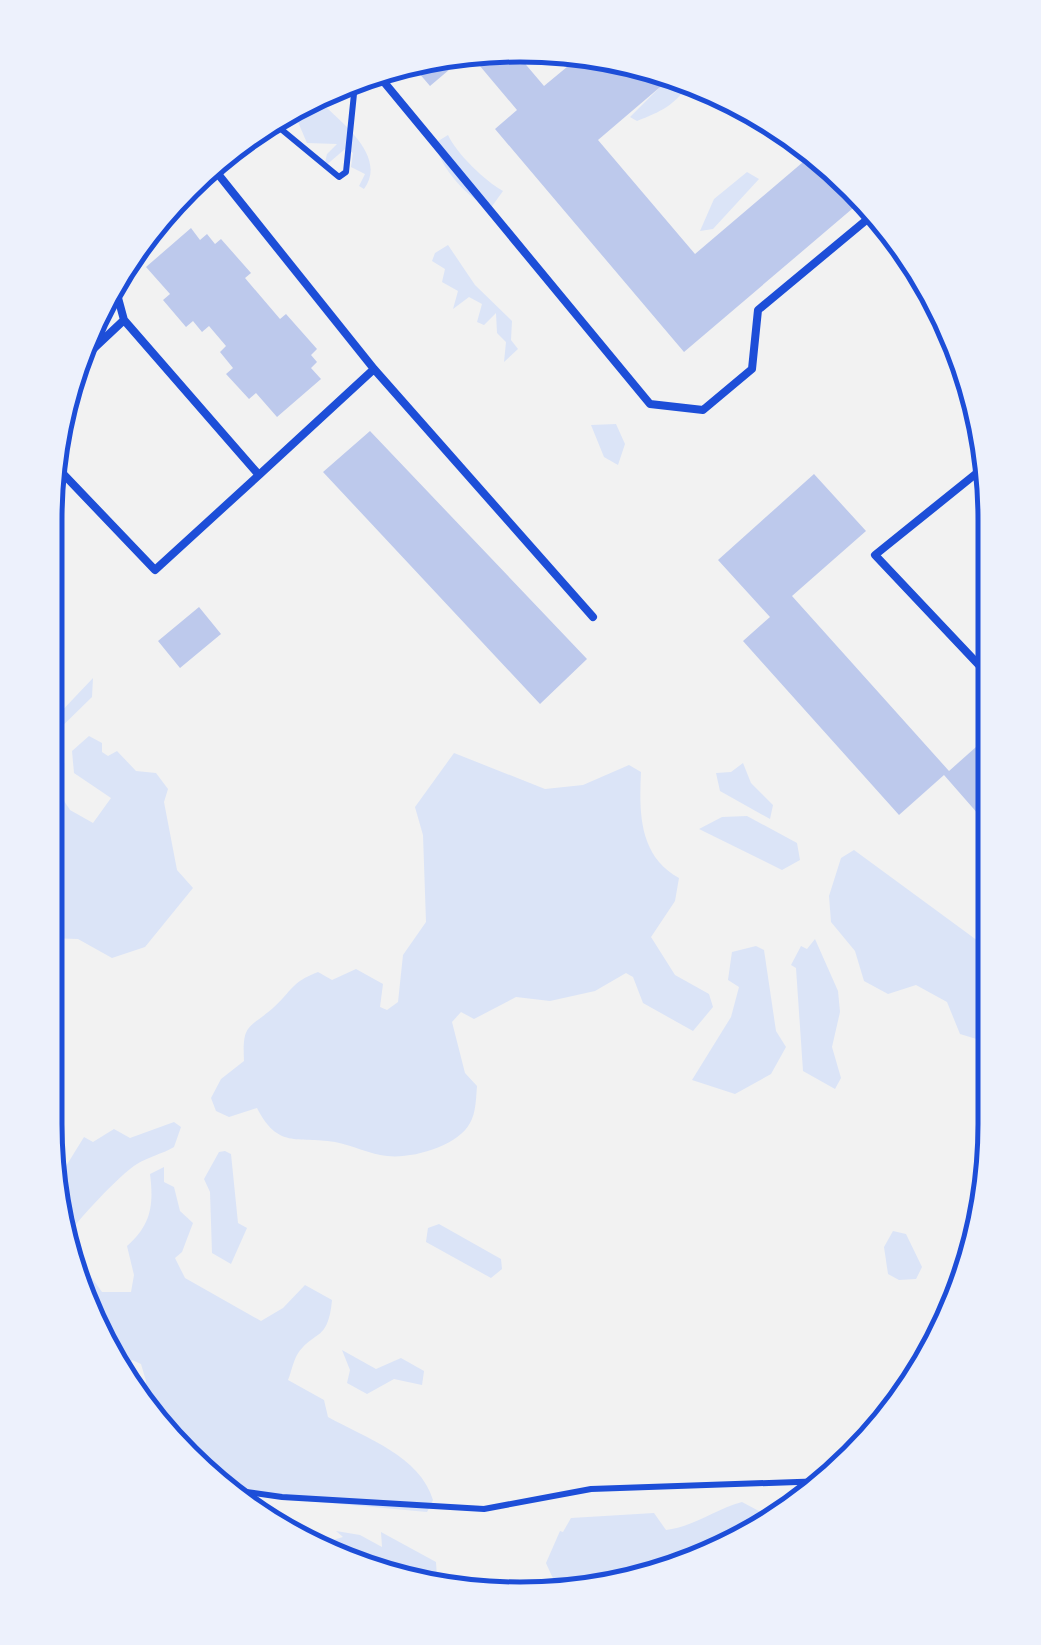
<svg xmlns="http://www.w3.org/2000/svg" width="1041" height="1645" viewBox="0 0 1041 1645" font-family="'Open Sans',sans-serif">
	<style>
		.green { fill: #dbe4f7 }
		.building { fill: #bdc9ec }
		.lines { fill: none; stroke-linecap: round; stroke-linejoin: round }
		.path { stroke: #1d4ed8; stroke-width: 6 }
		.service { stroke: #1d4ed8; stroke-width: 8 }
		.rim { fill: none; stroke: #1d4ed8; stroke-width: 5 }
	</style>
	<rect width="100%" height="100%" fill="#f2f2f2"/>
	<!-- green -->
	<path class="green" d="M 672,75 L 689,83 C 676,105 660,112 637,121 L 630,117 Z
		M 306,107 L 327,108 C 348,128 386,159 364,189 L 359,186 L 365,174 L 351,167 L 353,153 L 345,149 L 324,167 L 327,154 L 337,144 L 307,143 L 298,122 Z
		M 448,135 C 457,154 484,180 503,191 L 490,209 C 467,197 441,169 435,143 Z
		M 747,172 L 759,179 L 713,229 L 700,231 L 714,199 Z
		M 448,245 L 475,285 L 512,321 L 511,340 L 518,349 L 504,362 L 506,342 L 497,333 L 496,313 L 484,325 L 477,322 L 482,304 L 469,297 L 453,309 L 458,291 L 442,282 L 445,269 L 432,261 L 435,253 Z
		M 616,424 L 625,444 L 618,465 L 604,457 L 591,425 Z
		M 93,678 L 92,697 L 47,741 L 47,718 L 56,717 Z
		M 89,736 L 102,743 L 102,752 L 108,756 L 117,751 L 136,771 L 156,773 L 168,789 L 164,802 L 177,870 L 193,888 L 145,947 L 112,958 L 78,939 L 46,938 L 47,775 L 70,810 L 93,823 L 111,798 L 74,773 L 72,751 Z
		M 454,753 L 545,789 L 583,785 L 629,765 L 641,772 C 639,813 639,856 679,878 L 675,901 L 651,937 L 675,975 L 709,994 L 713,1007 L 693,1031 L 643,1003 L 633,977 L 626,973 L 595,991 L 550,1001 L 516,997 L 474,1019 L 461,1012 L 452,1022 L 465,1073 L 477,1086 C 476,1098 476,1113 470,1123 C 458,1146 412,1159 387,1156 C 369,1154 352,1145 335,1142 C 296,1136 278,1149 257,1108 L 229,1117 L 216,1111 L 211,1098 L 221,1079 L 244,1061 C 242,1023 249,1029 273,1008 C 293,990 290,983 318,972 L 332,980 L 356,969 L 383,984 L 380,1007 L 387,1010 L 398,1002 L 403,955 L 426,922 L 423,835 L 415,807 Z
		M 743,763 L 751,783 L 773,805 L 770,819 L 720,791 L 716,773 L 731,772 Z
		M 747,816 L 797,843 L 800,860 L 782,870 L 699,829 L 722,817 Z
		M 854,850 L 993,952 L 993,1044 L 960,1034 L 947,1002 L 916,985 L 888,994 L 864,981 L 855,951 L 831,922 L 829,896 L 841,858 Z
		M 815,939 L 838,991 L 840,1012 L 832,1047 L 841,1078 L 835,1089 L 803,1071 L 796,968 L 791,965 L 801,946 L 807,949 Z
		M 756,946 L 764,950 L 776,1031 L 786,1047 L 771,1074 L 735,1094 L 692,1080 L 731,1017 L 739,987 L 728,980 L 732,952 Z
		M 174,1122 L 181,1127 L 174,1147 C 162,1154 148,1157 137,1164 C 120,1174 75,1223 64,1240 L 53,1175 L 63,1171 L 84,1137 L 93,1142 L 114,1129 L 130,1138 Z
		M 225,1151 L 231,1154 L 238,1223 L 247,1228 L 231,1264 L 212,1253 L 210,1192 L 204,1179 L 219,1152 Z
		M 164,1167 L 164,1182 L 174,1187 L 180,1211 L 193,1223 L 182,1252 L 175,1258 L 185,1278 L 261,1321 L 283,1308 L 305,1285 L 332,1300 C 328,1343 314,1329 297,1355 C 293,1362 291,1373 288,1380 L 324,1400 L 328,1417 C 366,1438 420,1456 433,1500 L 427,1512 L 297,1500 L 212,1481 L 144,1409 L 146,1381 L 141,1364 L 132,1360 L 121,1380 L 69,1269 L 84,1267 L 102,1292 L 131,1292 L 134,1275 L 127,1246 C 151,1225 154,1205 150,1174 Z
		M 439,1224 L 501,1259 L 502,1269 L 491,1278 L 426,1242 L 428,1228 Z
		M 893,1231 L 906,1234 L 922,1267 L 916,1279 L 899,1280 L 888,1274 L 884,1247 Z
		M 342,1350 L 376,1369 L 401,1358 L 424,1371 L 422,1385 L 394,1379 L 367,1394 L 347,1383 L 350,1370 Z
		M 742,1502 L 768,1516 L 770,1527 C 727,1546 613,1606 570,1591 C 555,1587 552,1576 546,1563 L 560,1531 L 563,1532 L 571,1518 L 654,1513 L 666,1530 C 693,1527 716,1509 742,1502 Z
		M 336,1531 L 360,1535 L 382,1547 L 381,1532 L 436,1562 L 437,1578 L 446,1588 L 367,1575 L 313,1546 L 343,1537 Z"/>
	<!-- building -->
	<path class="building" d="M 459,49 L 516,53 L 544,86 L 579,57 L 644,61 L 673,76 L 598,140 L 695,254 L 816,151 L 859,203 L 684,352 L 495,129 L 517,110 L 469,53 L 430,86 L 412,65 Z
		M 191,228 L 200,240 L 207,234 L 215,244 L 221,239 L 251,273 L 245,278 L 280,319 L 286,314 L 317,349 L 311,355 L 317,362 L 311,368 L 321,379 L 277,417 L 256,393 L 249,399 L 226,374 L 233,368 L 220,352 L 226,346 L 209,326 L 202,332 L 193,321 L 186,327 L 163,300 L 170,294 L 146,267 Z
		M 370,431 L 587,659 L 540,704 L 323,472 Z
		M 814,474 L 866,531 L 792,596 L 949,771 L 994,731 L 993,831 L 944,775 L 899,815 L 743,641 L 770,617 L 718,560 Z
		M 199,607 L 221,634 L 180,668 L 158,641 Z"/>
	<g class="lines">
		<!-- path -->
		<path class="path" d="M 270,120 L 339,177 L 346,172 L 355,84
			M 218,1488 L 282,1497 L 484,1509 L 591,1489 L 826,1481"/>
		<!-- service -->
		<path class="service" d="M 379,76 L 650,404 L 703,410 L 752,369 L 758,310 L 870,217
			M 214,169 L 374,369 L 593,617
			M 928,287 L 967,386
			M 124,320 L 259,475 L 374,369
			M 74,367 L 124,320 L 114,283
			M 49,459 L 155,570 L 259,475
			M 988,464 L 875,555 L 994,681"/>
	</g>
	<!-- crop -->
	<path d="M0 0H1041V1645H0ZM520 62H520A458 458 0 0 1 978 520V1124A458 458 0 0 1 520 1582H520A458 458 0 0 1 62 1124V520A458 458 0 0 1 520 62Z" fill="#edf1fc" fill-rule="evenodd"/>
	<path class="rim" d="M520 62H520A458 458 0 0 1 978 520V1124A458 458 0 0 1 520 1582H520A458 458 0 0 1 62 1124V520A458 458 0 0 1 520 62Z"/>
</svg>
